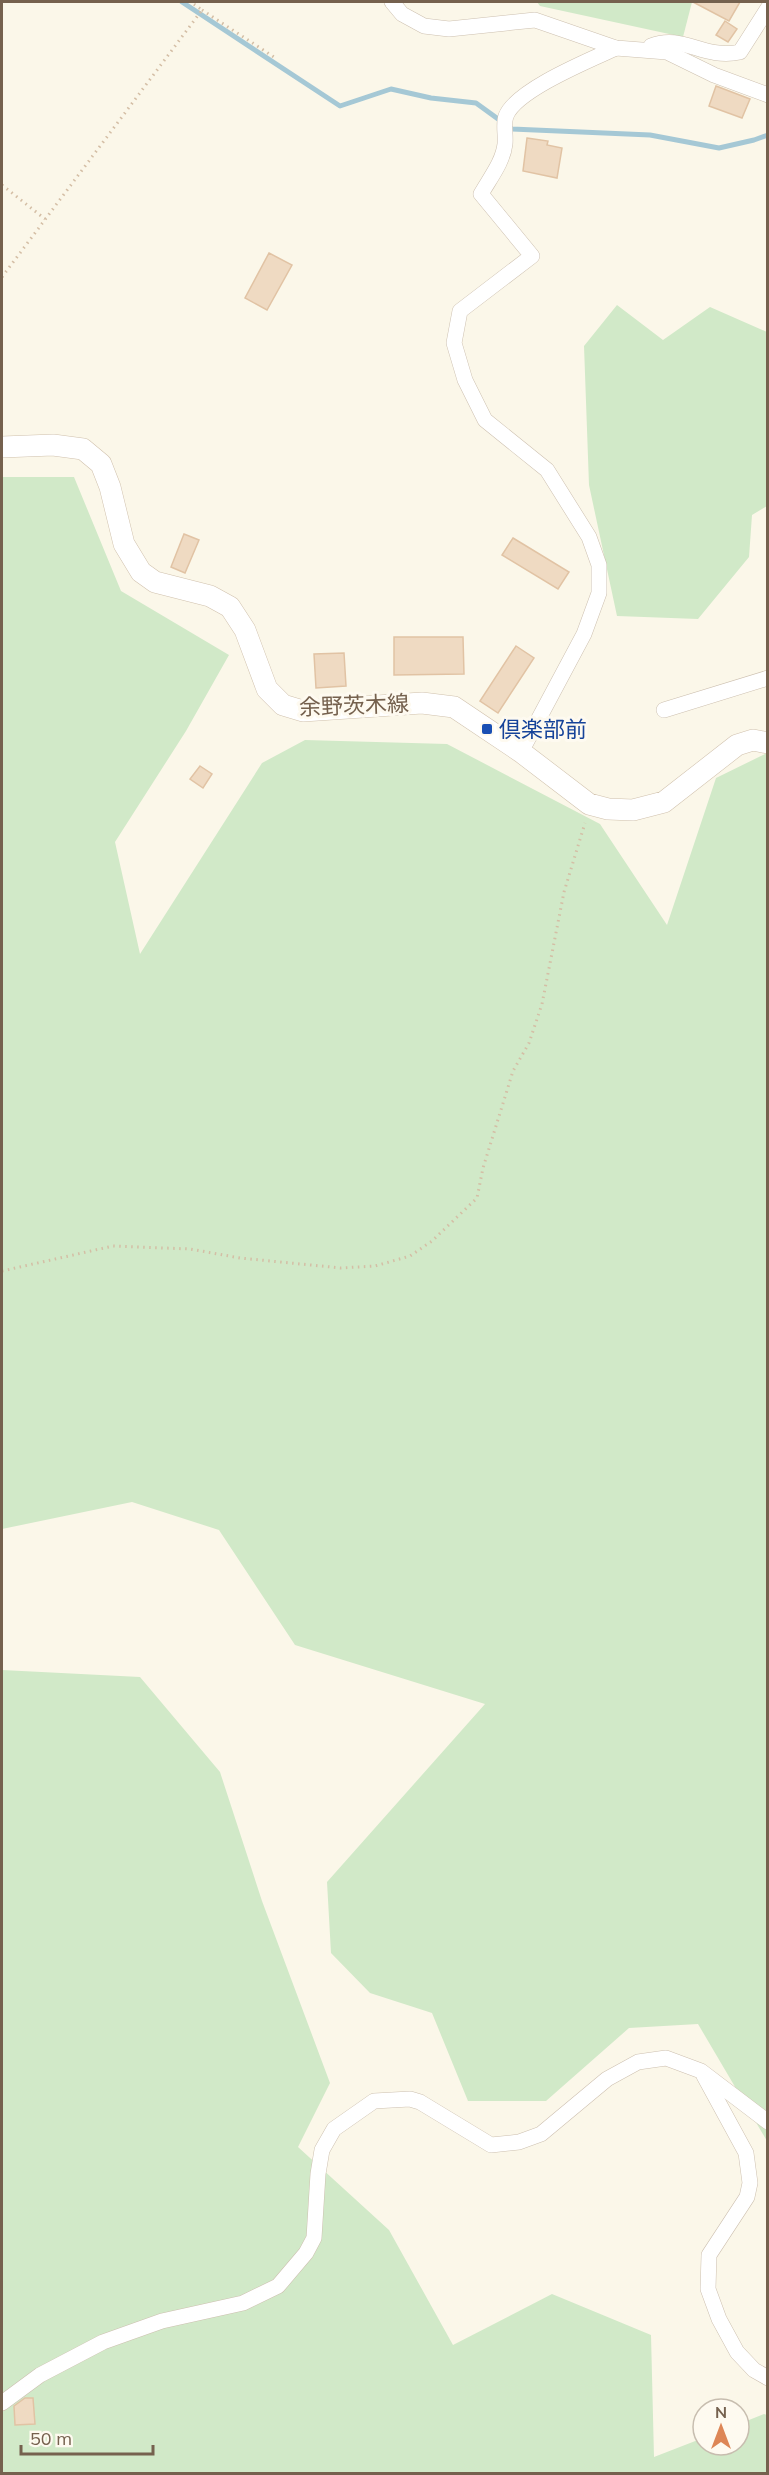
<svg xmlns="http://www.w3.org/2000/svg" width="769" height="2475" font-family="Mulish,'Noto Sans JP',sans-serif">
<style>
.green{fill:#d1e9c8}
.lines{fill:none;stroke-linecap:round;stroke-linejoin:round}
.stream{stroke:#a5c8d5;stroke-width:5}
.building{fill:#efdac2;stroke:#e1c3a4;stroke-width:1.5}
.street-casing{stroke:#cdc0b0;stroke-width:16}
.secondary-casing{stroke:#d0c1ad;stroke-width:22}
.path{stroke:#d4bea5;stroke-width:3;stroke-dasharray:1.5 4.5;stroke-linecap:butt}
.street{stroke:#fff;stroke-width:15}
.secondary{stroke:#fff;stroke-width:21}
.transit-dot{fill:#1a4fb4;stroke:#fefaf0;stroke-width:2}
.labels{text-anchor:middle;dominant-baseline:central;stroke-width:6;stroke-linejoin:round;paint-order:stroke}
.street-label{font-size:22px;fill:#75614e;stroke:#fefaf0}
.transit-label{font-size:22px;fill:#164399;stroke:#fefaf0;text-anchor:start}
</style>
<rect width="100%" height="100%" fill="#fbf7e9"/>
<!-- green -->
<g class="green">
<path d="M537,2H692L683,37L540,6Z"/>
<path d="M617,305L663,340L710,307L767,332V506L752,515L749,557L698,619L617,616L589,485L584,346Z"/>
<path d="M2,477H74L121,591L229,655L186,731L115,842L140,954L262,763L305,740L447,744L600,824L667,925L716,778L767,753V2141L698,2024L629,2028L546,2101H468L432,2013L370,1993L331,1953L327,1882L485,1704L295,1645L219,1530L132,1502L2,1529Z"/>
<path d="M2,1670L140,1677L220,1772L262,1901L330,2083L298,2147L389,2230L453,2345L552,2294L651,2335L654,2457L703,2438V2445H739V2424L764,2414L767,2415V2473L2,2474Z"/>
</g>
<g class="lines">
<!-- stream -->
<path class="stream" d="M182,2L340,106L391,89L431,98L476,103L512,129L650,135L719,148L754,140L768,135"/>
</g>
<!-- building -->
<g class="building">
<path d="M693,2H740L729,21Z"/>
<path d="M725,21L737,29L728,42L716,35Z"/>
<path d="M716,86L750,99L742,118L709,106Z"/>
<path d="M527,138L548,141L547,145L562,148L557,178L523,171Z"/>
<path d="M269,253L292,265L267,310L245,298Z"/>
<path d="M184,534L199,540L185,573L171,567Z"/>
<path d="M513,538L569,572L558,589L502,555Z"/>
<path d="M394,637H463L464,674L394,675Z"/>
<path d="M516,646L534,658L498,713L480,701Z"/>
<path d="M344,653L346,686L316,688L314,654Z"/>
<path d="M200,766L212,774L203,788L190,779Z"/>
<path d="M25,2398H33L35,2424L15,2425L14,2406Z"/>
</g>
<g class="lines">
<!-- street casing -->
<g class="street-casing">
<g id="street">
<path d="M392,2L402,14L424,26L449,29L535,20L616,48L667,52L714,75L768,95"/>
<path d="M651,46C683,33 703,60 740,52L768,8"/>
<path d="M664,710L768,678"/>
<path d="M521,752L584,634L599,593V565L589,537L547,470L485,420L465,380L454,343L460,311L532,256L481,194C490,178 503,162 505,144C506,135 503,124 506,116C516,90 590,60 616,48"/>
<path d="M704,2076L746,2153L750,2183L747,2197L709,2255L708,2289L719,2319L737,2352L754,2370L768,2378"/>
<path d="M2,2403L40,2375L103,2342L162,2321L243,2303L278,2286L306,2253L314,2238L318,2174L322,2150L334,2129L374,2101L410,2099L420,2102L491,2145L519,2142L541,2134L607,2079L638,2062L666,2058L701,2071L768,2122"/>
</g>
</g>
<!-- secondary casing -->
<g class="secondary-casing">
<path id="secondary" d="M2,447L53,445L83,449L101,464L110,487L124,544L141,572L155,582L210,596L230,607L245,630L267,689L283,705L303,711L422,703L454,707L521,752L589,804L608,809L633,810L664,802L737,745L753,740L768,743"/>
</g>
<!-- path -->
<g class="path">
<path d="M202,10L274,57"/>
<path d="M2,185L45,219"/>
<path d="M2,277L202,10L191,2"/>
<path d="M2,1271L113,1246L190,1249L240,1258L341,1268L375,1266L410,1256L432,1241L477,1198L483,1168L513,1071L529,1043L542,1004L564,892L585,823"/>
</g>
<!-- street -->
<use href="#street" class="street"/>
<!-- secondary -->
<use href="#secondary" class="secondary"/>
</g>
<!-- markers -->
<rect class="transit-dot" x="481" y="723" width="12" height="12" rx="3"/>
<g class="labels">
<!-- street labels -->
<g class="street-label">
<text transform="translate(354 705) rotate(-2)">余野茨木線</text>
</g>
<!-- transit labels -->
<g class="transit-label">
<text x="499" y="729">倶楽部前</text>
</g>
</g>
<!-- border -->
<rect width="769" height="2475" fill="none" stroke="#75614e" stroke-width="6"/>
<!-- north arrow -->
<g transform="translate(721 2427)"><circle r="28" fill="#fefaf0" stroke="#c7bdaf" stroke-width="1.5"/>
<path d="M0-4.5L10 22L0 15L-10 22Z" fill="#dd8656"/>
<text y="-9" font-size="16" font-weight="bold" text-anchor="middle" fill="#75614e">N</text>
</g>
<!-- scale -->
<path d="M21 2445v9h132v-9" fill="none" stroke="#75614e" stroke-width="3"/>
<text x="30" y="2445" font-size="18" fill="#75614e" stroke="#fefaf0" stroke-width="4.5" paint-order="stroke">50 m</text>
</svg>
